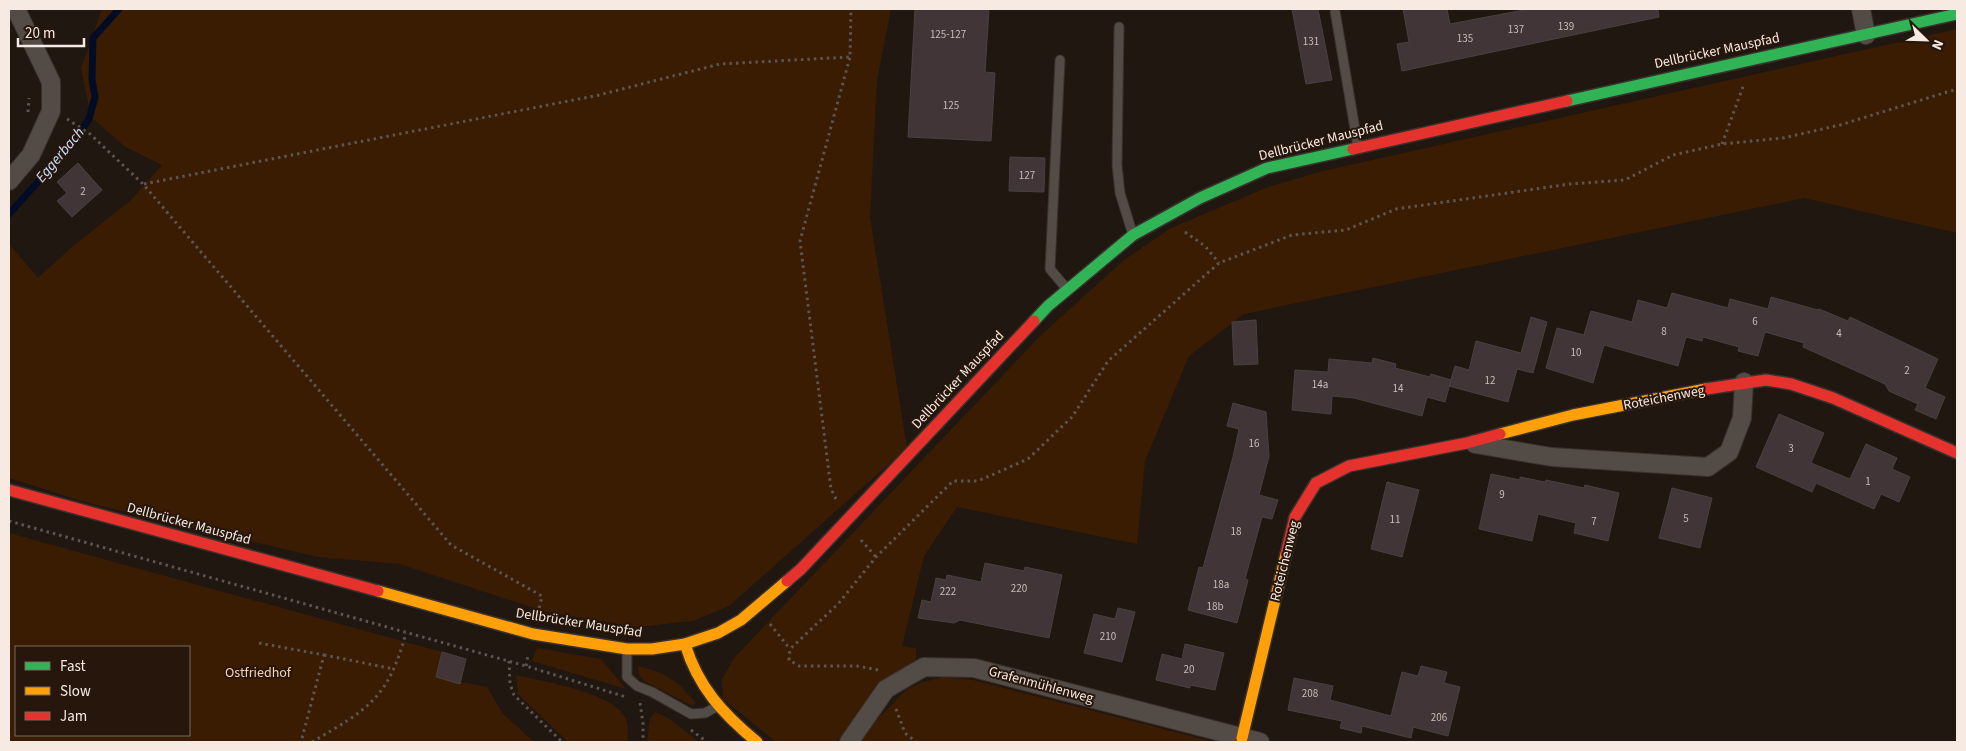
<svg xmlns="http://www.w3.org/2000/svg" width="1966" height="751" font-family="'Source Sans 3',sans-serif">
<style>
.green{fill:#3a1c03;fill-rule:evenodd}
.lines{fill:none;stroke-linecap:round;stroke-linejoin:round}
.stream{stroke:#030c25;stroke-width:7}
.building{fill:#423537;stroke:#494141}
.lane-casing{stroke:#38312d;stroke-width:11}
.street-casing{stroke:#38312d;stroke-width:20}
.fast-casing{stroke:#38312d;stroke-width:14}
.slow-casing{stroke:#38312d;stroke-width:14}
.jam-casing{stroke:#38312d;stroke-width:14}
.path{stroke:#5c5550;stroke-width:3;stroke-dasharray:2.5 4;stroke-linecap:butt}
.lane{stroke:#524b46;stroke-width:9}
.street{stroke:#524b46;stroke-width:18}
.fast{stroke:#30b455;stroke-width:11}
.slow{stroke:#ff9f0a;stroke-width:11}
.jam{stroke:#e5322d;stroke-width:11}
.labels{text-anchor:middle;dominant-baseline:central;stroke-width:4;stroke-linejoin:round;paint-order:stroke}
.number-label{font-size:11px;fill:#c9bdb7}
.street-label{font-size:14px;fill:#f6eae2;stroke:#26160b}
.park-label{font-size:14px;fill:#fbceae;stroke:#26160b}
.water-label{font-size:15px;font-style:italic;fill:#cce1fd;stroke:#26160b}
</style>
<rect width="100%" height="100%" fill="#201711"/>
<!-- green -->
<g class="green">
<path d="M102,9H891L877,80L870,217L907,448L729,606L693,621L637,627L546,612L400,564L318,557L88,503L9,478V244L38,278L73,246L130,201L162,165L124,146L91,117L81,68Z"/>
<path d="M1957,29V233L1804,198L1244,314L1189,356L1145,461L1137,544L957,507L924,556L902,646L916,648V668L880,691L836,742H776L723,699L722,679L734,658L1040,336L1124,260L1171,228L1268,187L1323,171Z"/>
<path d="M9,533L442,652L436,677L487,687L503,714L534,742H9ZM16,647H189V735H16Z"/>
<path d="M537,648L601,659L626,689L532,661Z"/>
<path d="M638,666C667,673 676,680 695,702L693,706L644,681L639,674Z"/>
<path d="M516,675C543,682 614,692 626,719C629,726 628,735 627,742H568L518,694Z"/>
<path d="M943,677L973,680L1214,742H855L906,690L920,683Z"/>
<path d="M655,712L668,718L699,742H647L650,719Z"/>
</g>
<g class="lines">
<!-- stream -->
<path class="stream" d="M9,214L70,146L89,119L95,97L92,79L93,38L119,9"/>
</g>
<!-- building -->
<g class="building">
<path d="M915,9H989L985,72L995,73L991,141L908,137Z"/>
<path d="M1292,9H1318L1332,80L1306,84Z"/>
<path d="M1403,9H1447L1450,24L1529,9H1658L1659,17L1402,71L1397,44L1409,42Z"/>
<path d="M1010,157L1045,158L1044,192L1009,191Z"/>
<path d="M78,163L102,190L72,217L57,201L67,193L57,182Z"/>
<path d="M1672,293L1728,308L1730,299L1768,309L1771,297L1818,310L1819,309L1848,321L1850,317L1938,359L1925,388L1945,397L1936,419L1915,410L1918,404L1889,391L1885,384L1803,347L1804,343L1765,332L1758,356L1738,351L1739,347L1703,337L1702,341L1686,337L1678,366L1604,345L1593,383L1546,368L1557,328L1584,335L1591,311L1632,322L1638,300L1667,308Z"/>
<path d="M1531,317L1547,322L1533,373L1517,369L1508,402L1449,386L1455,366L1469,370L1476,341L1521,353Z"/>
<path d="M1256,320L1258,364L1234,365L1232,322Z"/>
<path d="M1373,358L1396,364L1395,368L1430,377L1431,374L1451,380L1445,402L1427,397L1422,416L1354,398L1332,396L1331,414L1292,410L1295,370L1328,372L1329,359L1372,363Z"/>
<path d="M1233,403L1266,412L1269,456L1259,495L1278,500L1272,519L1262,517L1245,579L1248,580L1237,623L1188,610L1199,567L1203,568L1233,457L1239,429L1227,426Z"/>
<path d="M1779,414L1824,433L1811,463L1850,479L1866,444L1897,458L1892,469L1910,477L1899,502L1881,494L1874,509L1816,483L1812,492L1756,467Z"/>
<path d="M1491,474L1520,480V477L1545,482L1546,480L1584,488L1585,485L1619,493L1608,541L1574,533L1576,523L1538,514L1532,541L1479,529Z"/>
<path d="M1387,482L1419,490L1402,557L1371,549Z"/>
<path d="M1672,488L1712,498L1700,548L1659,538Z"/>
<path d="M985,563L1024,571L1025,567L1062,575L1049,638L960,620L954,623L918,618L922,600L931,602L936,578L946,580L947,575L981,582Z"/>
<path d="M1118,608L1135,612L1122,662L1084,653L1094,614L1115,619Z"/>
<path d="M1185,644L1224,653L1215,690L1190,685V688L1156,680L1162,654L1182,659Z"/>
<path d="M442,652L466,659L460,684L436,677Z"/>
<path d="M1421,666L1447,672L1444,683L1460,687L1448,736L1413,727L1411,738L1362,726L1361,733L1340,728L1342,721L1288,710L1294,678L1333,686L1330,700L1391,716L1402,672L1418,676Z"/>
</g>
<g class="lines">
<!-- lane casing -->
<g class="lane-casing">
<g id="lane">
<path d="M1335,11L1358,147"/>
<path d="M1119,27L1117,165L1120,193L1132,232"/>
<path d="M1060,60L1050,269L1066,288"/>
<path d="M627,651V677L637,686L652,692L691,714L705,713L716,707"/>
</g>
</g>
<!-- street casing -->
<g class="street-casing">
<g id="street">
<path d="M1861,9L1866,35"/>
<path d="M9,181L31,155L51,111V82L16,9"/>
<path d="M1475,444L1552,457L1708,467L1729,452L1742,418L1744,382"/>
<path d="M849,742L886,689L924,667L974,668L1260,742"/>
</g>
</g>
<!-- fast casing -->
<g class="fast-casing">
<g id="fast">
<path d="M1567,101L1957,14"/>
<path d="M1034,321L1048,306L1133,235L1200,198L1267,168L1353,149"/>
</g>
</g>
<!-- slow casing -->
<g class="slow-casing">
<g id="slow">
<path d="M1500,434L1573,415L1706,389"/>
<path d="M378,591L533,634L627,649H652L685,644L718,633L741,620L787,581"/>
<path d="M685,644C698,687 723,714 757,742"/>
<path d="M1242,738L1286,554"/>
</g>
</g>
<!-- jam casing -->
<g class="jam-casing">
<g id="jam">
<path d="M1353,149L1567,101"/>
<path d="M1706,389L1766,380L1791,384L1833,398L1957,453"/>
<path d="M9,490L378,591"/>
<path d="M1286,554L1295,517L1316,483L1349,466L1467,443L1500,434"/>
<path d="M787,581L801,569L1034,321"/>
</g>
</g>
<!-- path -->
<g class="path">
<path d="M28,112L29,98"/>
<path d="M67,119L90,134L143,184L451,545L542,596L538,613"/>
<path d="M1722,144L1744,84"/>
<path d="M144,184L599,95L720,64L850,57L851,9"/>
<path d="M1185,232L1205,246L1219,263"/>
<path d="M836,499L831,489L800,241L850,57"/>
<path d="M9,521L526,666L626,697"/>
<path d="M861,540L876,557"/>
<path d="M770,624L790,649"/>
<path d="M259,643L324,655L301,742"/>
<path d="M324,655L394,669"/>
<path d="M509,661L510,684L514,695L562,742"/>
<path d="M526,666L528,655"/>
<path d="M878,670L857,666H799L789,660L790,649L838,604L876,557L953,481H978L1028,459L1072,417L1108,361L1219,263L1292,235L1346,230L1396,209L1570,184L1625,180L1673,155L1722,144L1783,138L1840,125L1957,89"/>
<path d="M640,703L643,723V742"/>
<path d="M896,709L905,733L916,742"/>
<path d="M691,730L707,742"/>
<path d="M312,742C368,709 388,699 406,633"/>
</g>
<!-- lane -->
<use href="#lane" class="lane"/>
<!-- street -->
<use href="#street" class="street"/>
<!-- fast -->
<use href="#fast" class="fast"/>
<!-- slow -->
<use href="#slow" class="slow"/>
<!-- jam -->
<use href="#jam" class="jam"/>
</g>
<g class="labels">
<!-- number labels -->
<g class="number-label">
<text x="1566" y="26">139</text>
<text x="1516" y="29">137</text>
<text x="948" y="34">125-127</text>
<text x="1465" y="38">135</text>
<text x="1311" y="41">131</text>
<text x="951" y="105">125</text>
<text x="1027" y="175">127</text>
<text x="83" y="191">2</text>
<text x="1755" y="321">6</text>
<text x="1664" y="331">8</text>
<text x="1839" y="333">4</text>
<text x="1576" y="352">10</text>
<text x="1907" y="370">2</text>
<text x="1490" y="380">12</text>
<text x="1320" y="384">14a</text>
<text x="1398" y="388">14</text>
<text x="1254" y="443">16</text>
<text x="1791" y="448">3</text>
<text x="1868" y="481">1</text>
<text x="1502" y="494">9</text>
<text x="1686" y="518">5</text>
<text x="1395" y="519">11</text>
<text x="1594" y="521">7</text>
<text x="1236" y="531">18</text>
<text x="1221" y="584">18a</text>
<text x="1019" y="588">220</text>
<text x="948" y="591">222</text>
<text x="1215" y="606">18b</text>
<text x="1108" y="636">210</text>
<text x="1189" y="669">20</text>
<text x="1310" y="693">208</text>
<text x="1439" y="717">206</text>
</g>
<!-- street labels -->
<g class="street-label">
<text transform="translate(1717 51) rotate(-12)">Dellbrücker Mauspfad</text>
<text transform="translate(1321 141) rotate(-14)">Dellbrücker Mauspfad</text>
<text transform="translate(958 380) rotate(-47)">Dellbrücker Mauspfad</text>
<text transform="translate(1664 398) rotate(-11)">Roteichenweg</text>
<text transform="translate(189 524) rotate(15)">Dellbrücker Mauspfad</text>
<text transform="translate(1285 561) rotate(-76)">Roteichenweg</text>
<text transform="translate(579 623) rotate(9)">Dellbrücker Mauspfad</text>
<text transform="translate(1041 685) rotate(15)">Grafenmühlenweg</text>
</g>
<!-- park labels -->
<g class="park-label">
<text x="258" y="673">Ostfriedhof</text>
</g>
<!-- water labels -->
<g class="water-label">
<text transform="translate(60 155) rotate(-50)">Eggerbach</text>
</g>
</g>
<!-- border -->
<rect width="1966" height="751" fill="none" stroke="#f6eae2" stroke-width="20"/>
<!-- legend -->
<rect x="15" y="646" width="175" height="90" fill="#26160b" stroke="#796b61"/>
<rect x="25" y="662" width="25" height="8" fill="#30b455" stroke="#796b61"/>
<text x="60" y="671" font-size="15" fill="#f6eae2">Fast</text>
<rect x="25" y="687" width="25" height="8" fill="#ff9f0a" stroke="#796b61"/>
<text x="60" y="696" font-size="15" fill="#f6eae2">Slow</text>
<rect x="25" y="712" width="25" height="8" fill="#e5322d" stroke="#796b61"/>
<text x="60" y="721" font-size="15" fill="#f6eae2">Jam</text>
<!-- north arrow -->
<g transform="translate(1926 40) rotate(113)" stroke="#26160b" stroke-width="4" paint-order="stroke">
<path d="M0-4L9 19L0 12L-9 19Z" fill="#f6eae2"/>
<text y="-8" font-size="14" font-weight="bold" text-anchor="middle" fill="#f6eae2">N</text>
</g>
<!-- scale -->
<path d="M18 38v8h66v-8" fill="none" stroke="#f6eae2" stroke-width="2.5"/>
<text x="25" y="38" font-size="15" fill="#f6eae2" stroke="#26160b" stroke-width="4" paint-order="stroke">20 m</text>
</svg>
